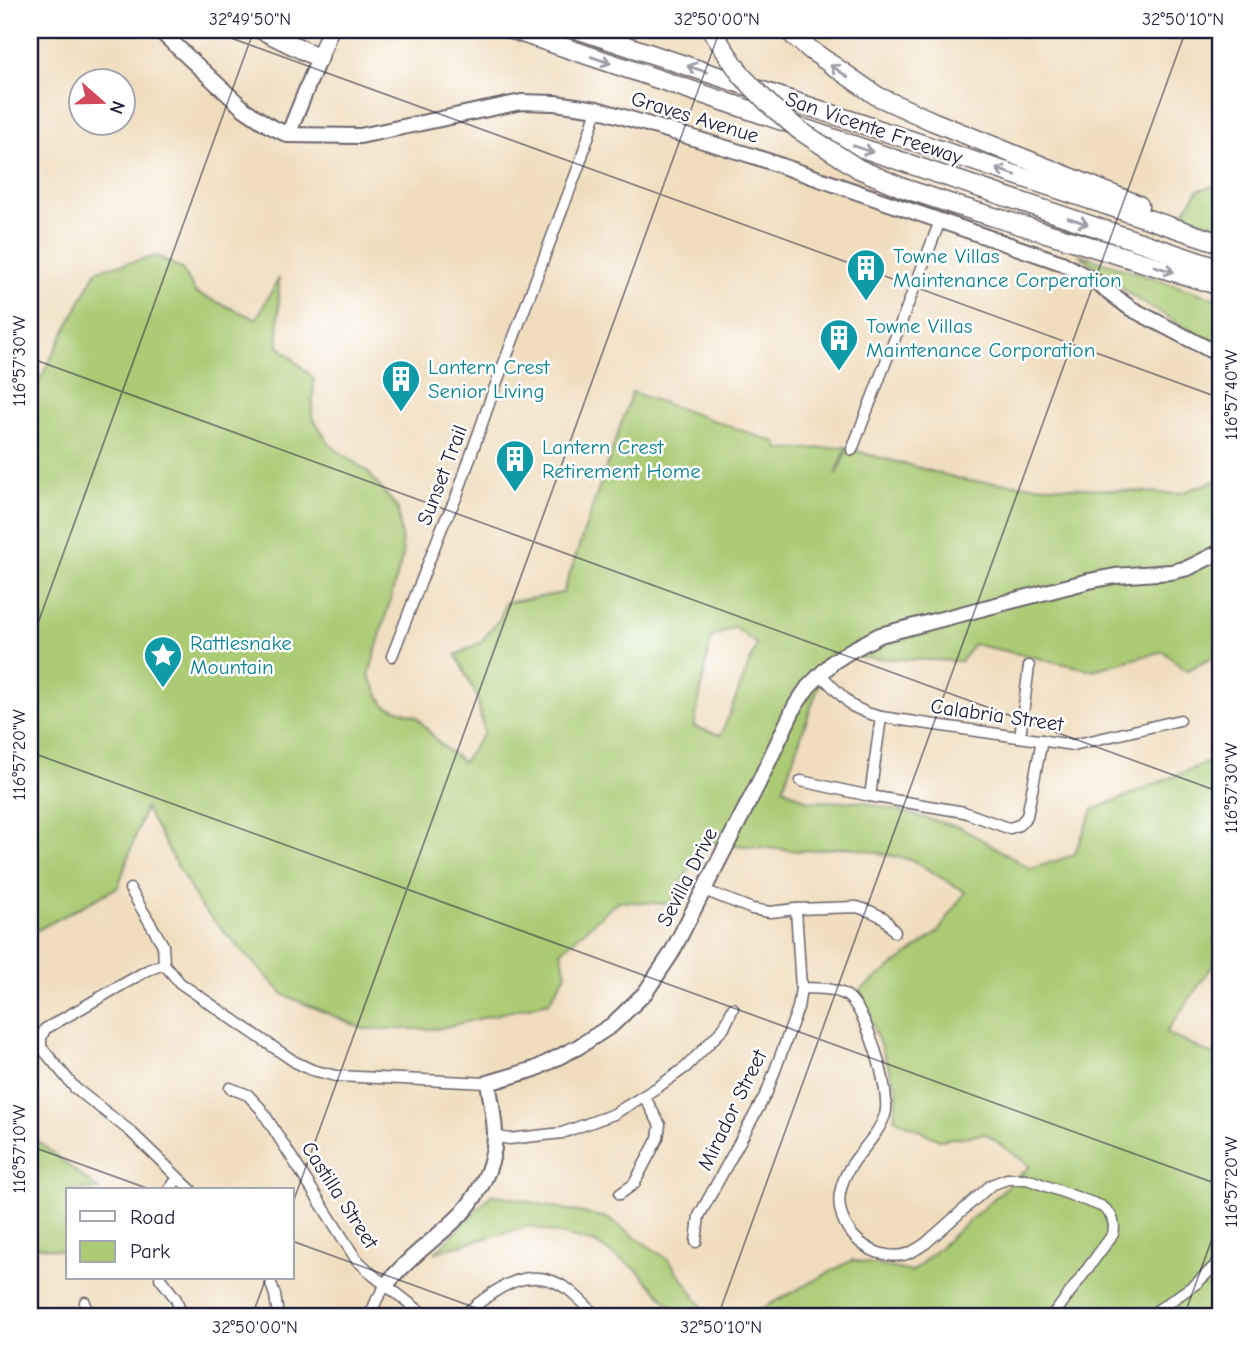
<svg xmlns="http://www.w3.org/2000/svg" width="1250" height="1346" font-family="'Comic Neue',sans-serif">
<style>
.green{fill:#abcb74;stroke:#667658;stroke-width:2;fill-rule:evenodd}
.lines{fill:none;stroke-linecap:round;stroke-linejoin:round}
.street-casing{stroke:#6a6369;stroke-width:13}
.secondary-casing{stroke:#6a6369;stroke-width:18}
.primary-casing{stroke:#6a6369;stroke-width:19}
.highway-casing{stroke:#6a6369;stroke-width:21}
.street{stroke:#fff;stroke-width:10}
.secondary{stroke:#fff;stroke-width:14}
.primary{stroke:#fff;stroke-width:16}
.highway{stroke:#fff;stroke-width:18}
.highway-bridge-casing{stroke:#6a6369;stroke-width:21;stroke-linecap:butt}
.highway-bridge{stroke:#fff;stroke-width:18}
.oneway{stroke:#9c9ca7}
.ticks{fill:none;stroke:#22223b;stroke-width:2;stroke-opacity:0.45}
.labels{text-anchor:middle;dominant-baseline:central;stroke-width:5;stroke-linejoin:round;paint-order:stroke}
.street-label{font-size:21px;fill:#22223b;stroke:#fff}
.culture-label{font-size:21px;fill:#0d838f;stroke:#fff;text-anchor:start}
.neatline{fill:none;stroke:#22223b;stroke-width:2.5}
.ticks-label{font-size:18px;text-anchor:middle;fill:#22223b}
</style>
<rect width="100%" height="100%" fill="#fff"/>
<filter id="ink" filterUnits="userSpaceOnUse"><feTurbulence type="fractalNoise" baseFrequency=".0143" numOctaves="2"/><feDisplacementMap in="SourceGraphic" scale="14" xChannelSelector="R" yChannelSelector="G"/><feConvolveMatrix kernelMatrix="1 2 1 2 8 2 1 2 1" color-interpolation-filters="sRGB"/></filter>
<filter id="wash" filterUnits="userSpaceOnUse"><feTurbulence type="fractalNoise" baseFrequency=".00686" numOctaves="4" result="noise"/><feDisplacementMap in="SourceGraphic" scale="28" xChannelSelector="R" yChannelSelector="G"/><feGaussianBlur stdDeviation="1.57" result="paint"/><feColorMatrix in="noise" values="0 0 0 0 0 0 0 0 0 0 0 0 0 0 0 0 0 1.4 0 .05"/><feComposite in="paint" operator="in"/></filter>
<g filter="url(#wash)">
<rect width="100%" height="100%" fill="#f0ddbe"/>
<!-- green -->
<g class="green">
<path d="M1220,184V227L1182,215L1198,190Z"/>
<path d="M1079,254L1220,300V347L1135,298Z"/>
<path d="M157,256L182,269L196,293L256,319L279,278L278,345L314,379L312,416L330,445L368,472L398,509L403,555L369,675L384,705L416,716L439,743L463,762L484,733L477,697L456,655L480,643L500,618L505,603L563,593L632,392L778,443L779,450L847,447L835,476L848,449L968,481L1178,494L1220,479V654L1186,671L1163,651L1093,670L973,644L962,661L867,658L830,653L783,788L808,801L864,802L962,828L1031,869L1074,855L1093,810L1220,757V955L1166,1033L1220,1058V1316H748L852,1260L912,1272L1030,1166L986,1134L939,1140L894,1118L898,1091L859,991L938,932L965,892L912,860L850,847L800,851L704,842L670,904L618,901L561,951L566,974L549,1002L436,1029H364L284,995L200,906L145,808L118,887L30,934V386L36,387L97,270ZM734,627L757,644L721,735L694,727L711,638Z"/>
<path d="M30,1135L99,1190H68V1255L64,1251L30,1245Z"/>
<path d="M492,1194L607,1218L669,1260L709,1316H670V1305L637,1270L595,1243L529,1226L436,1252Z"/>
</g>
</g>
<g filter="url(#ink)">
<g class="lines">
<!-- street casing -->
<g class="street-casing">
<g id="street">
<path d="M852,450L940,221"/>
<path d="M392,656L443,525L456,498L493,392L580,163L597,109"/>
<path d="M821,675L852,706L867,713L881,717L1073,745L1180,720"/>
<path d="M1020,737L1029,666"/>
<path d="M801,781L870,796L964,812L1005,827L1010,828L1019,825L1027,816L1042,740"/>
<path d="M870,796L881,717"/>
<path d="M130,889L163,945L164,964"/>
<path d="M704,890L752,909L770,912L796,909L857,907L872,912L884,918L895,932"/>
<path d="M164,964L148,970L45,1029L41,1038V1047L75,1088L130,1131L191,1190"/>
<path d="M164,964L180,983L295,1062L312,1070L336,1076L488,1083"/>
<path d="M801,988C816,989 834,987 847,996C866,1008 892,1093 885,1115C875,1144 846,1159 840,1193C834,1227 869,1261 903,1255C912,1253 919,1248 926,1243L991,1185L1007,1179H1027L1101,1206C1111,1212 1116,1222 1113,1234L1060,1306L1051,1316"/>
<path d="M230,1088L248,1095L261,1109L356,1259L374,1276L426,1316"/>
<path d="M495,1136L509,1139L562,1133L614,1114L658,1087L686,1067L724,1028L733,1008"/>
<path d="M169,1190L178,1178"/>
<path d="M620,1194L634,1184L658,1138L660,1125L644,1096"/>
<path d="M696,1242L699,1216L767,1092L798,1008L801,988L796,909"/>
<path d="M160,1278L176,1299L182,1316"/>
<path d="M269,1278L275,1295L278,1316"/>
<path d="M85,1302L86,1316"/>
<path d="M370,1316L377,1299L386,1285"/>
<path d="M462,1316C495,1291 527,1260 569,1290C579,1298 588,1308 597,1316"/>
<path d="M1149,1316L1197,1283L1220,1261"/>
</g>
</g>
<!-- secondary casing -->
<g class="secondary-casing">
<g id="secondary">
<path d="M159,30L244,109L268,125L288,135L360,136L521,102L555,103L597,109L753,156L1062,263L1096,282L1130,308L1220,355"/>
<path d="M288,135L319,58"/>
<path d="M386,1285C405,1261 430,1243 453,1222C476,1202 494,1168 495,1137C495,1119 491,1100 488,1083L535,1069L578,1047L612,1025L645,993L671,954L758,784L795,706L808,687L833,662L850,651L880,635L1089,581L1115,576L1171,572L1188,568L1220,552"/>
</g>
</g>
<!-- primary casing -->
<g class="primary-casing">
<path id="primary" d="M319,58L330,30"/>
</g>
<!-- highway casing -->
<g class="highway-casing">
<g id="highway">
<path d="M262,30L319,58"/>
<path d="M513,30L1220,269"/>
<path d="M579,30L1220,243"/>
<path d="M787,30L812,51L877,96L932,121L1139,205"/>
<path d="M958,206L1220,286"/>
</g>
</g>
<!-- street -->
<use href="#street" class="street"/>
<!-- secondary -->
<use href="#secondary" class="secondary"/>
<!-- primary -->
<use href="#primary" class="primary"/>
<!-- highway -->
<use href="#highway" class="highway"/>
<!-- highway-bridge casing -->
<g class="highway-bridge-casing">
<path id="highway-bridge" d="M711,30L742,76L772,107L799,130L859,169L903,188L958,206"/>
</g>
<!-- highway-bridge -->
<use href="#highway-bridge" class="highway-bridge"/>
</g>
<!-- one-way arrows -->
<defs><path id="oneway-shaft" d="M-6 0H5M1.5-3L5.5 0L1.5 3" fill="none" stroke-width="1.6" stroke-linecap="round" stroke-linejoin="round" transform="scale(1.75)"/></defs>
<g class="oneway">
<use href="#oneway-shaft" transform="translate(601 60) rotate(19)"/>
<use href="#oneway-shaft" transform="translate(697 69) rotate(-162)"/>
<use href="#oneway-shaft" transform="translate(839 71) rotate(-146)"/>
<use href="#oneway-shaft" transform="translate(863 149) rotate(19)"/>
<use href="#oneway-shaft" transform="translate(1006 172) rotate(-162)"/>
<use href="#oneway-shaft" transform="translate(1078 221) rotate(19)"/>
<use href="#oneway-shaft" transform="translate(1164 269) rotate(17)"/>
</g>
</g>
<!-- ticks -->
<path class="ticks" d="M209,30L1220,398M30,358L1220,792M30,645L254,30M30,752L1220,1185M30,1146L152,1190M292,1205L720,30M292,1241L498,1316M252,1316L266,1278M718,1316L1186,30M1184,1316L1220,1217"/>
<!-- icons -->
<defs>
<g id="building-pin" transform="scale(2.0125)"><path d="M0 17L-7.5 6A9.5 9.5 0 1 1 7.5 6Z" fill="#0f9aa8" stroke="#fff"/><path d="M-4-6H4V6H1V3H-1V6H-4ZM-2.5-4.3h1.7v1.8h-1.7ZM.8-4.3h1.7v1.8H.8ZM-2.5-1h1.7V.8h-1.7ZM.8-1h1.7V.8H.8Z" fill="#fff"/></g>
<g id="sight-pin" transform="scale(2.0125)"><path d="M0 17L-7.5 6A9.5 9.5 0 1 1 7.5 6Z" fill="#0f9aa8" stroke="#fff"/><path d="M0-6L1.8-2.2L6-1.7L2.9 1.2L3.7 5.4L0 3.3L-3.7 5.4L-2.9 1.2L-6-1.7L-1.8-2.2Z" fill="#fff"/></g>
</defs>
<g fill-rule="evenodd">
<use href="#building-pin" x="866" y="268"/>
<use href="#building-pin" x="839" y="338"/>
<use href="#building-pin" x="401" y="379"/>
<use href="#building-pin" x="515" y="459"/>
<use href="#sight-pin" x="163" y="655"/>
</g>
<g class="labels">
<!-- street labels -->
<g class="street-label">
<text transform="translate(695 117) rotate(17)">Graves Avenue</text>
<text transform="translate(874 128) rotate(19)">San Vicente Freeway</text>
<text transform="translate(442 475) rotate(-69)">Sunset Trail</text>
<text transform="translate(997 715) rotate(8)">Calabria Street</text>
<text transform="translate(687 877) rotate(-63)">Sevilla Drive</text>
<text transform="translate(732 1110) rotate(-64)">Mirador Street</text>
<text transform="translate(340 1195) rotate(57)">Castilla Street</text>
</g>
<!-- culture labels -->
<g class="culture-label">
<text x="893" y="256">Towne Villas<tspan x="893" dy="24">Maintenance Corperation</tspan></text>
<text x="866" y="326">Towne Villas<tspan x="866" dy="24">Maintenance Corporation</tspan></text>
<text x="428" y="367">Lantern Crest<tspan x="428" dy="24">Senior Living</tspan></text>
<text x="542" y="447">Lantern Crest<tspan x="542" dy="24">Retirement Home</tspan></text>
<text x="190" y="643">Rattlesnake<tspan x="190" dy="24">Mountain</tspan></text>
</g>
</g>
<!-- margin -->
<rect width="1250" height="1346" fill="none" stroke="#fff" stroke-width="77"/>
<!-- legend -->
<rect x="66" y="1188" width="228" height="91" fill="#ffffff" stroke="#a7a7b1" stroke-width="2"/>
<rect x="80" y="1211" width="35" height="10" fill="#ffffff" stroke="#a7a7b1" stroke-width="2"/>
<text x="130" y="1224" font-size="21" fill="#22223b">Road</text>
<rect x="80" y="1241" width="35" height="21" fill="#abcb74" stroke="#a7a7b1" stroke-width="2"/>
<text x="130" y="1258" font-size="21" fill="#22223b">Park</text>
<!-- north arrow -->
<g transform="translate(102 102) rotate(110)"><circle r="33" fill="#ffffff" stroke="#a7a7b1" stroke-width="2"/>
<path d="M0-5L12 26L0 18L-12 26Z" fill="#d1495b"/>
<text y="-10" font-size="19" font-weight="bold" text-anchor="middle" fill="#22223b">N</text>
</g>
<rect x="38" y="38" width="1174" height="1270" class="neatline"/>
<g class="ticks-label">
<text x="250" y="25">32°49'50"N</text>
<text x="717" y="25">32°50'00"N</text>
<text x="1183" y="25">32°50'10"N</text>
<text transform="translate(19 361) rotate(-90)" y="6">116°57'30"W</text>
<text transform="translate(1231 395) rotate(-90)" y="6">116°57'40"W</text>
<text transform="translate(19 755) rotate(-90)" y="6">116°57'20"W</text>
<text transform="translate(1231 788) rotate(-90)" y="6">116°57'30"W</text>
<text transform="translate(19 1149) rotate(-90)" y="6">116°57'10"W</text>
<text transform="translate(1231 1182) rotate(-90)" y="6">116°57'20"W</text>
<text x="255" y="1333">32°50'00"N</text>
<text x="721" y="1333">32°50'10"N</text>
</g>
</svg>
